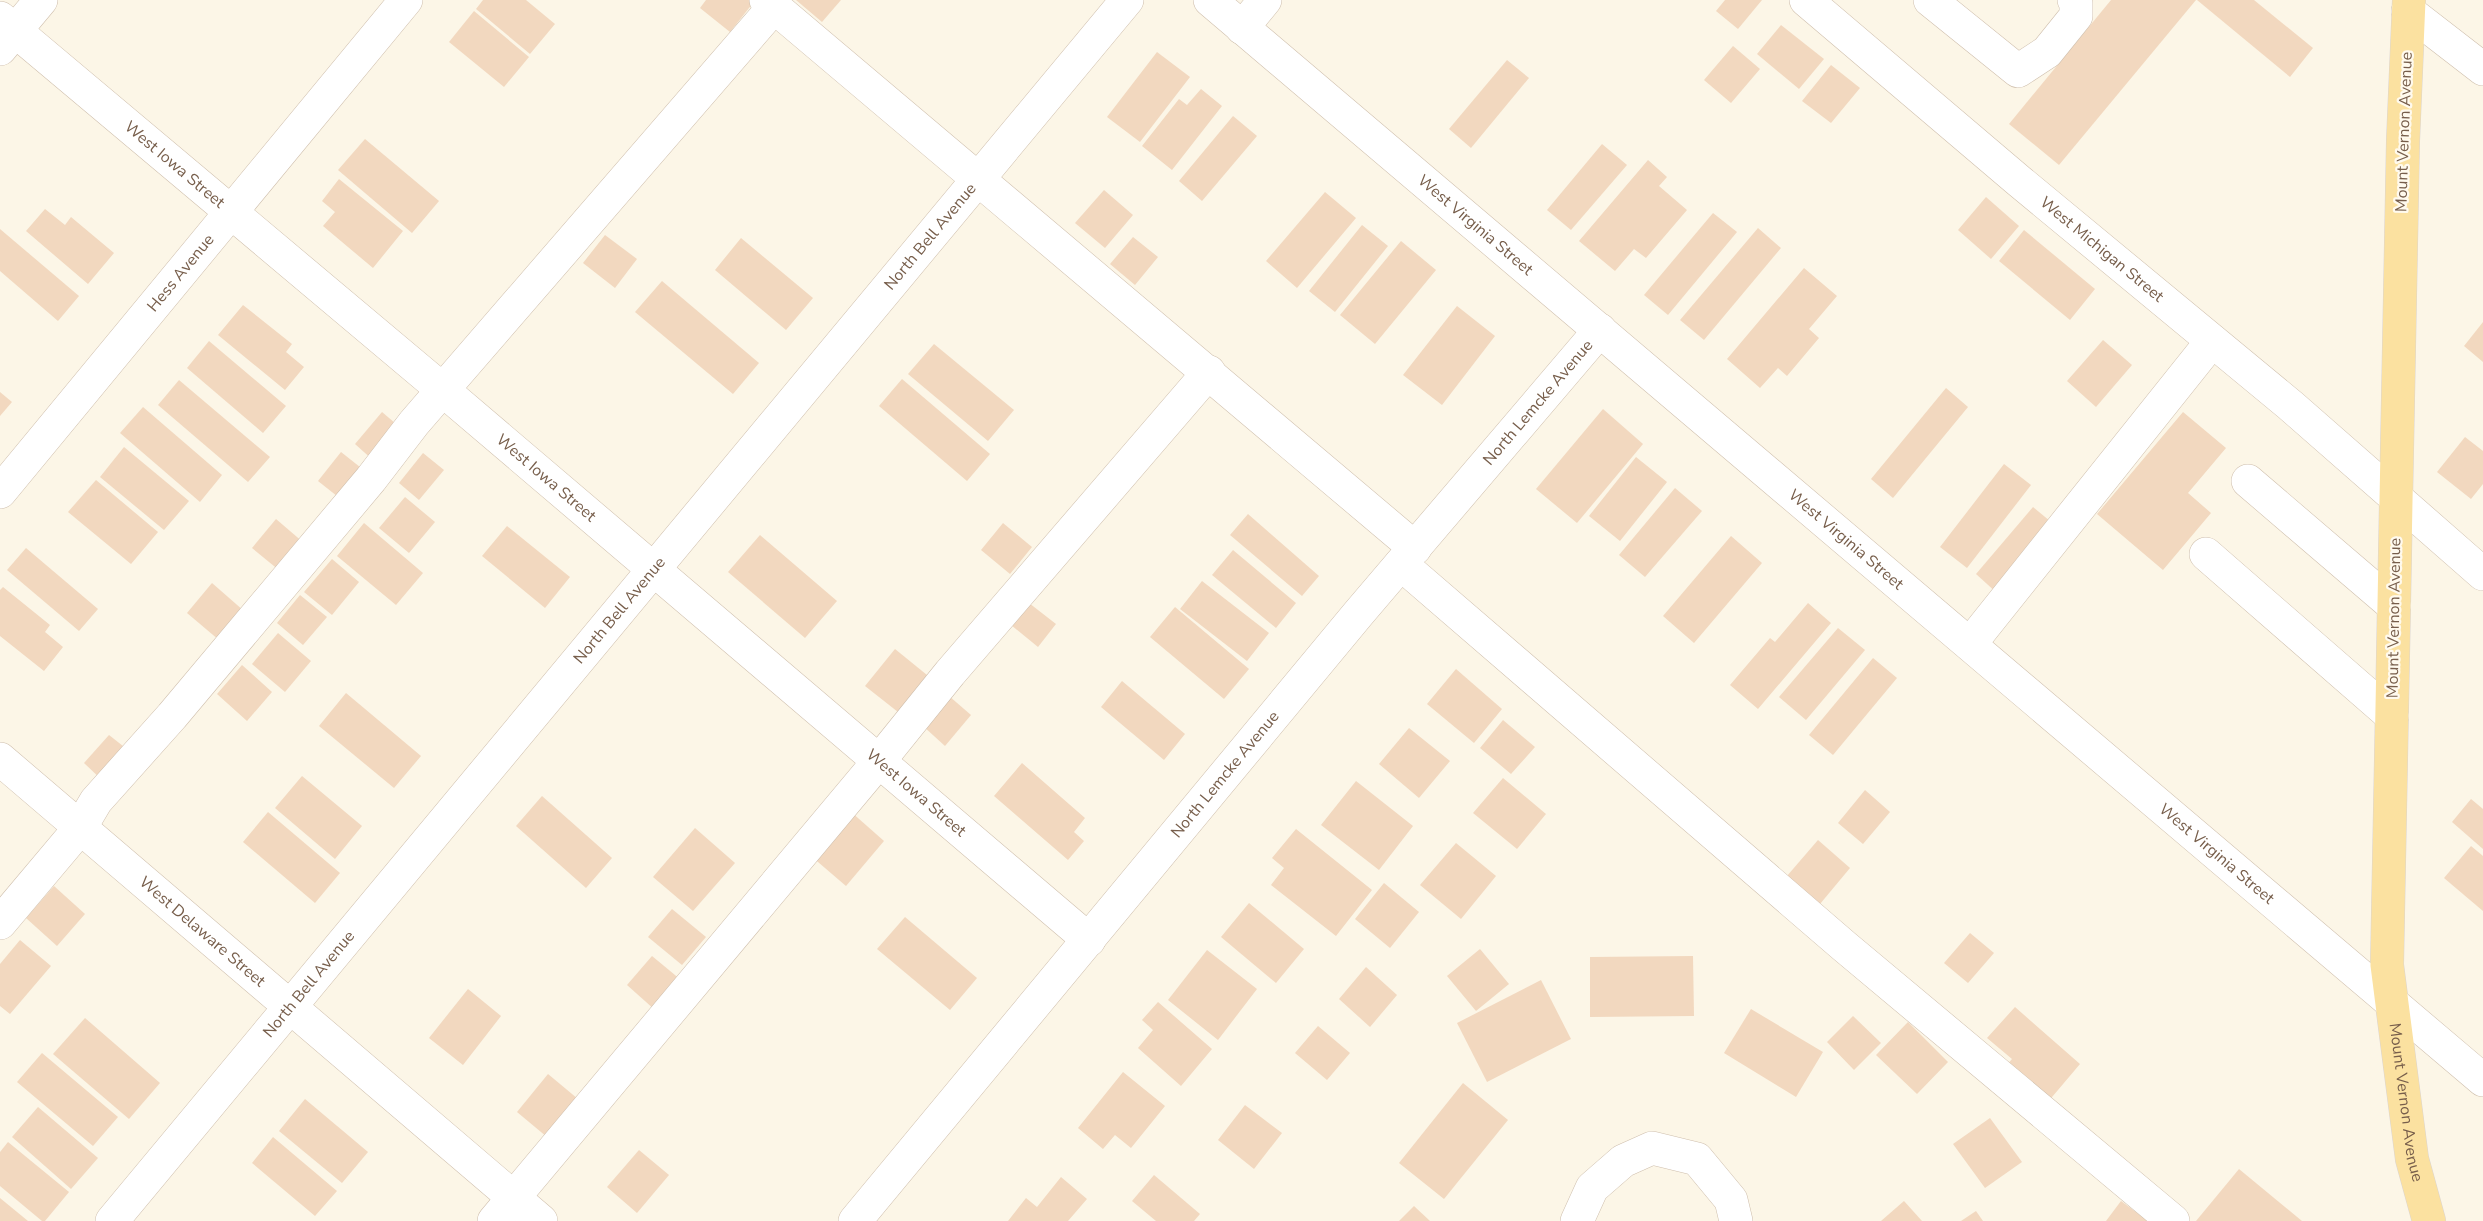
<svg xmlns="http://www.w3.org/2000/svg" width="2483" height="1221" font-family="'Nunito Sans',sans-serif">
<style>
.building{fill:#f2d8bf}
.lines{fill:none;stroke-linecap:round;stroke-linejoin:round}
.minor-casing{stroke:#cfbfad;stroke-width:34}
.major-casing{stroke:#dcd5d0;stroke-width:34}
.minor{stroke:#fff;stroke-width:33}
.major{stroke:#fbe1a0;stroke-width:33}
.labels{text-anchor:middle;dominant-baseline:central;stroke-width:4.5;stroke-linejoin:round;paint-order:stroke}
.street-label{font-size:16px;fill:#775e4b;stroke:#fffaee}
</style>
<rect width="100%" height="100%" fill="#fcf6e7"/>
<!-- building -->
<g class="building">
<path d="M483,0H526L555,24L530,54L476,9Z"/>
<path d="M706,0H749L753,3L730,32L700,8Z"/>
<path d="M796,0H841L822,22Z"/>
<path d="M1725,0H1762L1738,29L1716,11Z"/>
<path d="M2111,0H2196L2059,165L2009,124Z"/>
<path d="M2197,0H2254L2313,48L2290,77Z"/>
<path d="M474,11L529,57L504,87L449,42Z"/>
<path d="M1781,25L1824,59L1799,89L1757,54Z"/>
<path d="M1733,46L1760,69L1731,103L1704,80Z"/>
<path d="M1157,52L1190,77L1140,142L1107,117Z"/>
<path d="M1507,60L1529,78L1471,148L1449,129Z"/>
<path d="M1831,65L1860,88L1831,123L1802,101Z"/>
<path d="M1201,89L1222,106L1172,170L1142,146L1179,99L1187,105Z"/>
<path d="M1233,116L1257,136L1202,201L1179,181Z"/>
<path d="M365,139L439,201L412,233L338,170Z"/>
<path d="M1602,144L1627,165L1571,230L1547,210Z"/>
<path d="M1648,160L1667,177L1659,186L1687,210L1646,258L1634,249L1615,271L1579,241Z"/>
<path d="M339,179L403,231L373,268L323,226L335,212L322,201Z"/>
<path d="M1104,190L1133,215L1105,248L1075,223Z"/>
<path d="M1325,192L1356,218L1297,288L1266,261Z"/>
<path d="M1986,197L2019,226L1991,259L1958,230Z"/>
<path d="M45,209L65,225L71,217L114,253L88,284L26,231Z"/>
<path d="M1713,213L1737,232L1668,315L1644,295Z"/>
<path d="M1362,225L1388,246L1335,312L1309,291Z"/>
<path d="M1758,228L1781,248L1704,340L1680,320Z"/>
<path d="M0,229L79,296L58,321L0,271Z"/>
<path d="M2024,230L2095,289L2070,320L1999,261Z"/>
<path d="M605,235L637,259L615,288L583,263Z"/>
<path d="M1133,237L1158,257L1135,285L1110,264Z"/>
<path d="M741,238L813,298L786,330L715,270Z"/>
<path d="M1401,241L1436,270L1375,344L1340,315Z"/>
<path d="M1804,268L1837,296L1809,329L1819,338L1787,376L1778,368L1760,388L1727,359Z"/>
<path d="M662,281L759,363L733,394L635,312Z"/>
<path d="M243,305L292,344L286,352L304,367L285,390L218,335Z"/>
<path d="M1457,306L1495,336L1442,405L1403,375Z"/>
<path d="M2483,322V362L2464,346Z"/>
<path d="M2103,340L2132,365L2096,407L2067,381Z"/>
<path d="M209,341L286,406L263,433L187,368Z"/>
<path d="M934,344L1014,410L988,441L908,374Z"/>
<path d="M902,379L990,454L967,481L879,406Z"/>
<path d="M179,380L270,457L248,482L158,405Z"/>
<path d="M1946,388L1968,407L1893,498L1871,479Z"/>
<path d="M0,392L12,402L0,416Z"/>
<path d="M143,407L222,475L200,502L120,433Z"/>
<path d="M1603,409L1643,444L1577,523L1536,489Z"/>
<path d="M382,412L402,429L374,461L355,444Z"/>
<path d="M2183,412L2226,448L2188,493L2211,513L2163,570L2097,514Z"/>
<path d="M2465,437L2483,451V484L2471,499L2437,472Z"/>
<path d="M124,447L189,501L164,530L100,477Z"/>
<path d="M341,452L365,471L342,500L318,481Z"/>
<path d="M423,453L444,470L419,500L399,483Z"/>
<path d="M1636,457L1667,482L1620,541L1589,516Z"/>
<path d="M2004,464L2031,485L1967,568L1940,547Z"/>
<path d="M96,480L158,532L131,564L68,512Z"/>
<path d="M1675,488L1702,511L1645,577L1619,555Z"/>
<path d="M405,497L435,522L409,553L379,528Z"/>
<path d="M2033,507L2056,526L1998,594L1976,574Z"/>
<path d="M1248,514L1319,576L1302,596L1230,535Z"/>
<path d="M276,519L304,543L280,571L252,548Z"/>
<path d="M364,523L423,573L396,605L337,556Z"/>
<path d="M1003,523L1032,547L1010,574L981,550Z"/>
<path d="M507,526L570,577L545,608L482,556Z"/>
<path d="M760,535L837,601L805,638L728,572Z"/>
<path d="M1731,536L1762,563L1694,643L1663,616Z"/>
<path d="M26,548L98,609L79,631L7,570Z"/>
<path d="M1233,550L1296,603L1276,628L1212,575Z"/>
<path d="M332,559L359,582L332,615L304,592Z"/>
<path d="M1202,581L1269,633L1247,661L1180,609Z"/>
<path d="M212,583L244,611L219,640L187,613Z"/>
<path d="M3,587L50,625L45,632L63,647L44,671L0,636V590Z"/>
<path d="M300,595L327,617L303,645L277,623Z"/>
<path d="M1029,603L1056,624L1038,647L1011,625Z"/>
<path d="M1808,603L1831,623L1758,709L1730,685L1770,638L1775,642Z"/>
<path d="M1175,607L1249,669L1224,699L1150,637Z"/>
<path d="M1838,628L1865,650L1806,720L1779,697Z"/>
<path d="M278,633L311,661L285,692L252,664Z"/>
<path d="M895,649L927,675L898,712L865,686Z"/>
<path d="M1873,658L1897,678L1833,755L1809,735Z"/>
<path d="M242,665L272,692L247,721L217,694Z"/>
<path d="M1456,669L1502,709L1474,743L1427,704Z"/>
<path d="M1122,681L1185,734L1164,760L1101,707Z"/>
<path d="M346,693L421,756L394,788L319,726Z"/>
<path d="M949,696L971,715L945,746L923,726Z"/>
<path d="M1503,720L1535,747L1511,774L1480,748Z"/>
<path d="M1409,728L1450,761L1419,798L1379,764Z"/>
<path d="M109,735L128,750L102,780L84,763Z"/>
<path d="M1022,763L1085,818L1074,832L1084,841L1068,860L994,796Z"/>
<path d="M302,776L362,826L335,859L275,808Z"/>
<path d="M1503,778L1546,814L1517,849L1473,813Z"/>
<path d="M1356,781L1413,826L1379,870L1321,825Z"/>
<path d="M1865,790L1890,812L1863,844L1838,823Z"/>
<path d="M542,796L612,858L586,888L516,826Z"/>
<path d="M2471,799L2483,809V849L2452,822Z"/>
<path d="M850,811L884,841L846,886L811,856Z"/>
<path d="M268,812L340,873L315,903L243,842Z"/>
<path d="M695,828L735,863L693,911L653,877Z"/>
<path d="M1296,829L1372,890L1336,936L1271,885L1284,868L1272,858Z"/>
<path d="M1818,840L1850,868L1820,904L1787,876Z"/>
<path d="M1456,843L1496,876L1461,919L1420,885Z"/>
<path d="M2471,846L2483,856V911L2444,878Z"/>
<path d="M1384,883L1419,912L1390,948L1355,919Z"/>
<path d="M54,886L85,914L57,946L26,918Z"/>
<path d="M1249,903L1304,949L1276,983L1221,937Z"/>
<path d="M672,909L706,937L682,965L648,937Z"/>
<path d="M905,917L977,978L950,1010L877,949Z"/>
<path d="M1970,933L1994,953L1968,983L1944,963Z"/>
<path d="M20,940L51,966L10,1014L0,1006V964Z"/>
<path d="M1480,949L1509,984L1476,1011L1447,976Z"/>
<path d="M1207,950L1257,989L1218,1040L1168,1000Z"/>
<path d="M652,956L681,980L655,1010L627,985Z"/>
<path d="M1693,956L1694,1016L1590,1017V957Z"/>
<path d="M1366,967L1397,995L1370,1027L1339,999Z"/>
<path d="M1541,980L1571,1039L1487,1082L1457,1023Z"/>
<path d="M468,989L501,1016L463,1065L429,1038Z"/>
<path d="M1158,1002L1212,1049L1181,1086L1138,1048L1153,1030L1142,1020Z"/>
<path d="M2015,1007L2080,1064L2047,1103L2005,1067L2012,1059L1987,1038Z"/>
<path d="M1751,1009L1823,1052L1796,1097L1724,1053Z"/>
<path d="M1853,1016L1881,1043L1854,1070L1827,1042Z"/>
<path d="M85,1018L160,1083L129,1119L53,1054Z"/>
<path d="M1908,1022L1948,1062L1917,1094L1876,1055Z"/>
<path d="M1318,1026L1350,1053L1327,1080L1295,1053Z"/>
<path d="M42,1053L118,1117L93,1146L17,1082Z"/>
<path d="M1123,1072L1165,1106L1131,1148L1115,1135L1103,1149L1078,1128Z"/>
<path d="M548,1074L578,1099L547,1137L517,1112Z"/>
<path d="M1463,1083L1508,1120L1444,1199L1399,1163Z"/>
<path d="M305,1099L368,1152L342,1183L279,1131Z"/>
<path d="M1245,1105L1282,1133L1254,1169L1218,1140Z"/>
<path d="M38,1107L98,1158L71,1189L12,1137Z"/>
<path d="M1990,1118L2022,1162L1985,1188L1953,1144Z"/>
<path d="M273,1137L337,1191L315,1216L252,1163Z"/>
<path d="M8,1142L69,1192L45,1221H42L0,1186V1152Z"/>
<path d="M639,1150L669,1175L637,1213L607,1187Z"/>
<path d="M2239,1169L2302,1221H2196Z"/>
<path d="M1154,1175L1200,1214L1194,1221H1156L1132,1201Z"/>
<path d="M1061,1177L1087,1199L1068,1221H1008L1026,1198L1037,1207Z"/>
<path d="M0,1198L28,1221H0Z"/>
<path d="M1904,1201L1922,1221H1881Z"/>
<path d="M2121,1201L2148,1221H2106Z"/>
<path d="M1414,1206L1430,1221H1399Z"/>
<path d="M1976,1211L1983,1221H1961Z"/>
</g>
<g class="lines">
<!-- minor casing -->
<g class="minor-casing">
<g id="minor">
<path d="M766,0L1415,548"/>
<path id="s1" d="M1210,0L2483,1080"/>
<path id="s2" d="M1806,0L2019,181L2290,405L2483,574"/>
<path d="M1930,0L2018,71L2047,52L2076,16V3L2074,0"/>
<path d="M2408,11L2483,69"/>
<path id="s3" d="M0,18L444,391L1089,940"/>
<path d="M1242,28L1265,0"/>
<path d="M0,49L41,0"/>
<path d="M2248,481L2394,606"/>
<path id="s4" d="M0,492L406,0"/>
<path d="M2206,554L2392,716"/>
<path d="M1401,564L1844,946L2173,1221"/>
<path d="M1970,644L2212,341"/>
<path id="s5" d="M0,759L541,1221"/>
<path d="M0,923L80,828L96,801L172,716L371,479L414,423L774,7"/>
<path id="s6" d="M112,1221L1127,0"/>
<path d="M494,1221L879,761L950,673L1209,372"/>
<path id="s7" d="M855,1221L1358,614L1600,330"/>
<path d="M1577,1221L1592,1188L1623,1161L1652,1148L1697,1159L1731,1200L1736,1221"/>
</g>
</g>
<!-- major casing -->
<g class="major-casing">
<g id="major">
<path id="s8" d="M2409,0L2403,141L2387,965L2412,1159L2429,1221"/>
</g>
</g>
<!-- minor -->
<use href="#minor" class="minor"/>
<!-- major -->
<use href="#major" class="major"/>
</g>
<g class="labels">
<!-- street labels -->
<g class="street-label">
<text transform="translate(2404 132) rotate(-88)">Mount Vernon Avenue</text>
<text stroke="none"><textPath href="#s3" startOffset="228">West Iowa Street</textPath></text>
<text stroke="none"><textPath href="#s1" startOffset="348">West Virginia Street</textPath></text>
<text stroke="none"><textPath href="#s6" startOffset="1280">North Bell Avenue</textPath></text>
<text stroke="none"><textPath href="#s2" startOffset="387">West Michigan Street</textPath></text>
<text stroke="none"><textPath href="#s4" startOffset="284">Hess Avenue</textPath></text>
<text stroke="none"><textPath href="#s7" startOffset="1066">North Lemcke Avenue</textPath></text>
<text stroke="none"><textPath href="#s3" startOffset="714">West Iowa Street</textPath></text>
<text stroke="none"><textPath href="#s1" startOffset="834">West Virginia Street</textPath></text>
<text stroke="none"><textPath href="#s6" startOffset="794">North Bell Avenue</textPath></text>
<text transform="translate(2394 618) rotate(-89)">Mount Vernon Avenue</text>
<text stroke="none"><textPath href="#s7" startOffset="580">North Lemcke Avenue</textPath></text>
<text stroke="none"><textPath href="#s3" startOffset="1200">West Iowa Street</textPath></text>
<text stroke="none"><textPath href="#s1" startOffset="1320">West Virginia Street</textPath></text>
<text stroke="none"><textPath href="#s5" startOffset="266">West Delaware Street</textPath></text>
<text stroke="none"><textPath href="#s6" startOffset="308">North Bell Avenue</textPath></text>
<text stroke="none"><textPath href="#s8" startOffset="1104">Mount Vernon Avenue</textPath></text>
</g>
</g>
</svg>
